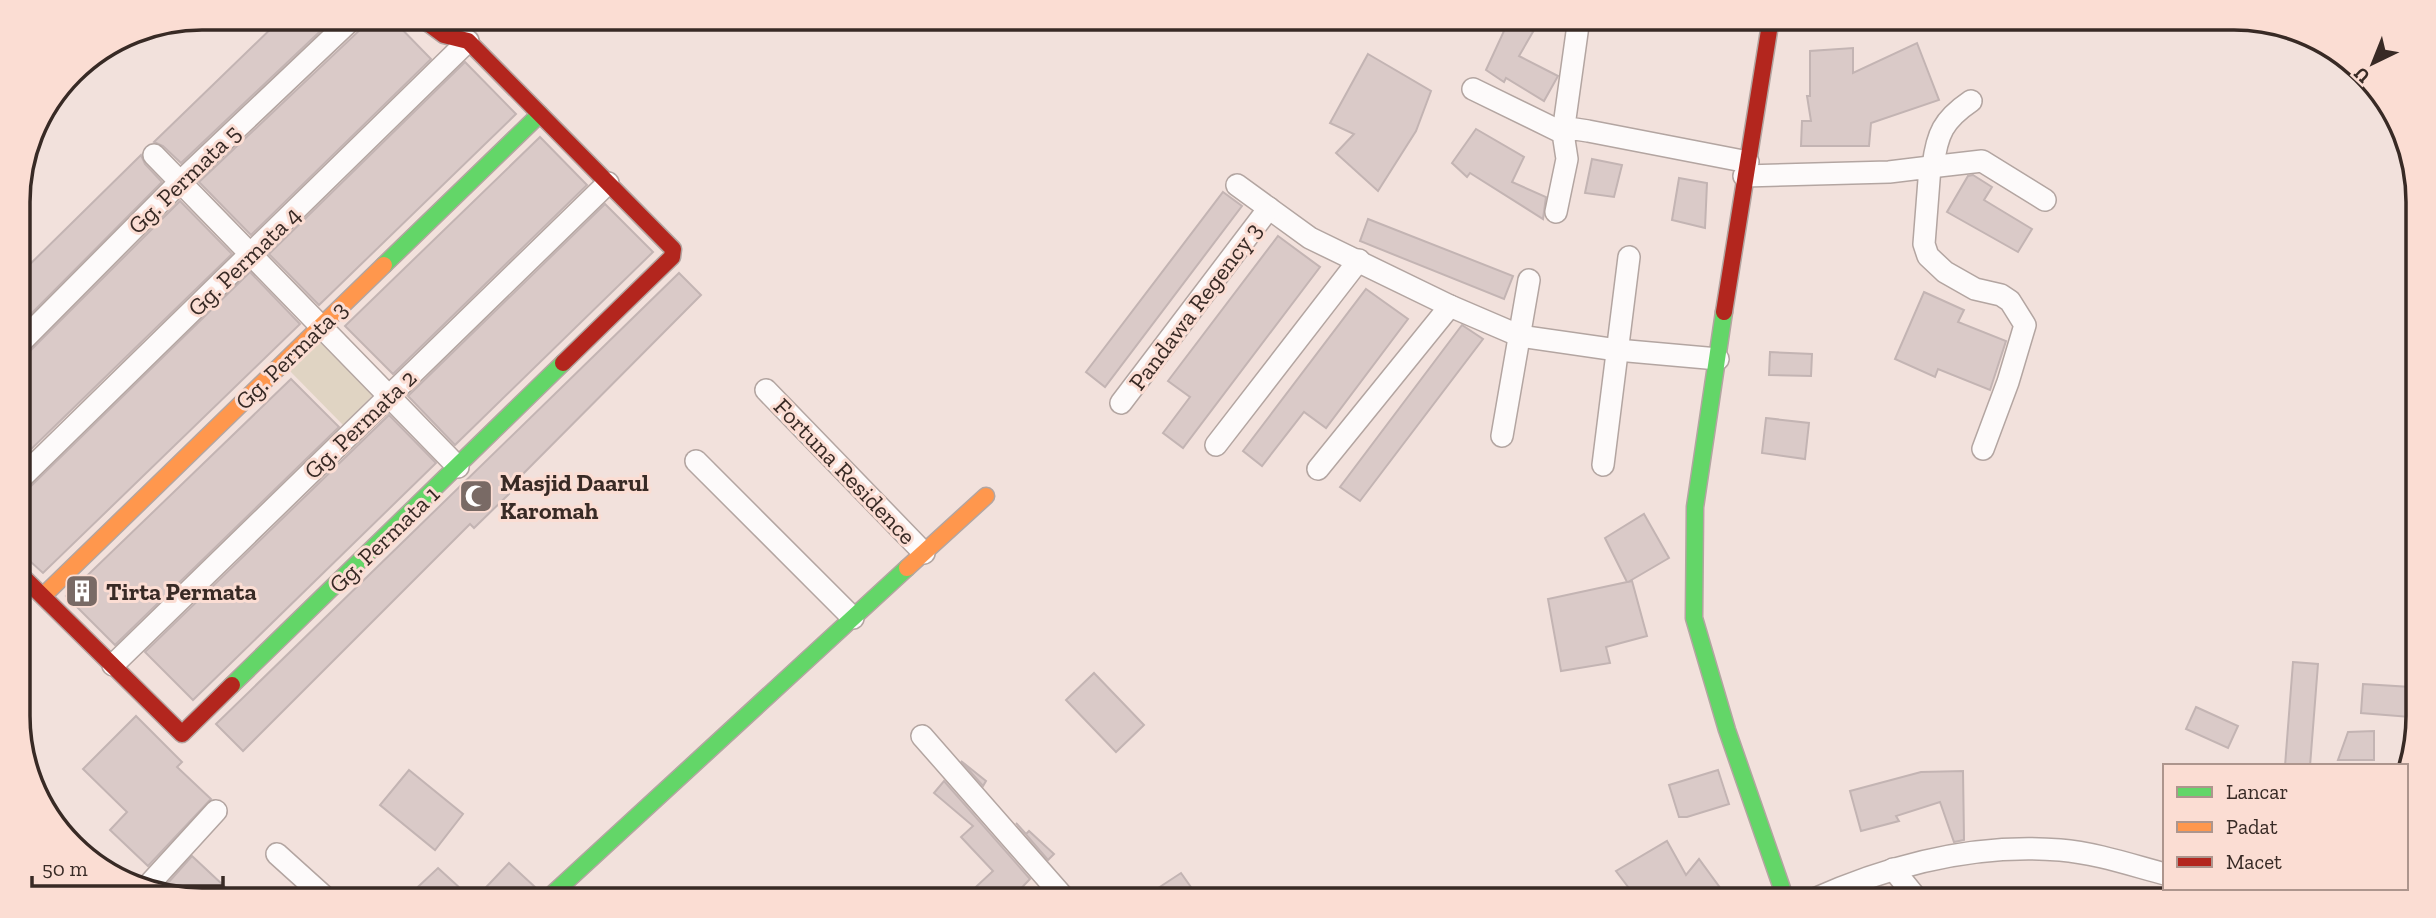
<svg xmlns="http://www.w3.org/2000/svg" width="2436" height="918" font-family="'Zilla Slab',serif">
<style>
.green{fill:#e0d4c3}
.building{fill:#dacac8;stroke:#c3b4b3;stroke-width:2}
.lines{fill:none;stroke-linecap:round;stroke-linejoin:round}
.street-casing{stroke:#b3a5a1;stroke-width:24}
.fast-casing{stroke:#b3a5a1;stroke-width:19}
.slow-casing{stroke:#b3a5a1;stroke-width:19}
.jam-casing{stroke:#b3a5a1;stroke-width:19}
.street{stroke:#fdfafa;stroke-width:21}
.fast{stroke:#63d668;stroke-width:16}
.slow{stroke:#ff974d;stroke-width:16}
.jam{stroke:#b3261e;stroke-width:16}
.labels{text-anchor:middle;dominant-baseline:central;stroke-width:6;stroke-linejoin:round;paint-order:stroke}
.street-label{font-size:24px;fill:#382a25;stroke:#fbddd3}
.poi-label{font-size:24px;font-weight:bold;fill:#382a25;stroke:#fbddd3;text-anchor:start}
.rim{fill:none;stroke:#382a25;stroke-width:3.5}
</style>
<rect width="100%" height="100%" fill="#f2e1dc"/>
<!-- green -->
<path class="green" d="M316,338L373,395L343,425L287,368Z"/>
<!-- building -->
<g class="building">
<path d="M282,18H327L331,21L181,163L163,146L154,142Z"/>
<path d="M367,18H391L431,59L251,235L199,182L362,28Z"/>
<path d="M1483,18H1541L1519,56L1558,76L1544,101L1506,78L1504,82L1486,70L1504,31Z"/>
<path d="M1917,43L1939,100L1871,123L1869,146H1801L1802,121H1811L1807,96H1810V51L1853,48V73Z"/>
<path d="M1368,54L1431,91L1416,131L1378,191L1336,153L1354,134L1330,123Z"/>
<path d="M465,62L516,114L319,305L269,254Z"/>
<path d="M1476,129L1524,157L1512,182L1546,197L1543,219L1470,173L1467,177L1452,163Z"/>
<path d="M540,137L587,185L393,374L345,326Z"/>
<path d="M141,155L145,164L162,182L19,326L18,276Z"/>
<path d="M1592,159L1622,165L1614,197L1585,193Z"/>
<path d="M1973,175L1992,187L1984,200L2032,229L2018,252L1947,212L1968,176Z"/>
<path d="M1679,178L1707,183L1705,228L1672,220Z"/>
<path d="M1223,192L1242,206L1105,387L1086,372Z"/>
<path d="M180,201L232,254L19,461V357L28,353Z"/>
<path d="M605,204L653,252L455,445L408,396Z"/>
<path d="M1368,219L1513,276L1504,299L1360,241Z"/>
<path d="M1278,236L1320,267L1183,448L1163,433L1190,397L1168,381Z"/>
<path d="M250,272L300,324L43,573L31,562L22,558L20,556V493L28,489Z"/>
<path d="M679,273L701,295L506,491L509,494L474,528L470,524L243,751L216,724Z"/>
<path d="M1366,289L1408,319L1326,428L1304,412L1262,466L1243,451Z"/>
<path d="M1924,292L1964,310L1958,322L2006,341L1990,390L1938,369L1935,377L1895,359Z"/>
<path d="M1462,325L1483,339L1360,501L1340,487Z"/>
<path d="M1770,352L1812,354L1811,376L1769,375Z"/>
<path d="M291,379L339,427L115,645L66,596Z"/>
<path d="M389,415L436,463L193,700L145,652Z"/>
<path d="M1766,418L1809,423L1805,459L1762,453Z"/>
<path d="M1644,514L1669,558L1628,582L1632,581L1647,636L1606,647L1610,663L1561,671L1548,599L1627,582L1605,538Z"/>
<path d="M2293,662L2318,664L2310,766H2285Z"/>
<path d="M1094,673L1144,725L1116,752L1066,700Z"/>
<path d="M2363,684L2411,687L2410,717L2361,713Z"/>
<path d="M2196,707L2238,726L2228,748L2186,729Z"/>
<path d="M136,716L182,762L177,767L211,799L148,866L110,830L127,812L83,769Z"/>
<path d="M2374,731V760H2338L2348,732Z"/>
<path d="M961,761L986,781L983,786Z"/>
<path d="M409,770L463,814L435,850L380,805Z"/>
<path d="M1718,770L1729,804L1687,817H1679L1669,785Z"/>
<path d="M1963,771L1964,840L1954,842L1940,802L1896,816L1899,821L1861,831L1850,791L1921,772Z"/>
<path d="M944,781L1030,879L1010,900H962L993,871L961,837L973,826L934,793Z"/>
<path d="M1016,823L1026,834L1029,831L1054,854L1048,860Z"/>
<path d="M1667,841L1686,875L1699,859L1729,900H1638L1616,871Z"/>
<path d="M192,856L239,900H201L166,895L172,888L167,884Z"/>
<path d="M509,863L535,887L522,900H474Z"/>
<path d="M438,868L473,900H404Z"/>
<path d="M1181,873L1200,900H1140Z"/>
</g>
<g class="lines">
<!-- street casing -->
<g class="street-casing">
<g id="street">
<path d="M1579,18L1563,133L1575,129L1588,131L1748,162"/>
<path d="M1473,89L1563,133L1567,159L1556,212"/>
<path d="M154,155L458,467"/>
<path d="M1933,166C1937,134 1943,120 1971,101"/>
<path d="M1930,167L1982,161L2045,200"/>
<path d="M1744,176L1889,172L1930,167L1924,244L1928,256L1945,272L1975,289L2001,295L2010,301L2025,325L2008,382L1983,449"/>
<path d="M1237,185L1310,238L1450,306L1520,336L1617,350L1718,359"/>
<path d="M19,344L180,182L353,18"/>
<path d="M766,390L924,553"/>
<path d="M1121,403L1269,208"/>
<path d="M1502,436L1529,280"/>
<path d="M1216,445L1359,260"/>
<path d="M696,461L853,618"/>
<path d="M1603,465L1629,257"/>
<path d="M1318,469L1450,306"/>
<path d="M19,480L468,41"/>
<path d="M113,665L608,183"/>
<path d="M922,736L1066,900"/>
<path d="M277,854L328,900"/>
<path d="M1893,869L1918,900"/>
<path d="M2220,888L2254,897"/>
<path d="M143,891L216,811"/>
<path d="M1812,900C1890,865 1974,843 2060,850C2096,853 2131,865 2165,874"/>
</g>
</g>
<!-- fast casing -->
<g class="fast-casing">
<g id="fast">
<path d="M384,265L540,114"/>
<path d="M1724,312L1695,507L1694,618L1727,730L1786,900"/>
<path d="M232,685L563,363"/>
<path d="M546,900L907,568"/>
</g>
</g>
<!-- slow casing -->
<g class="slow-casing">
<g id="slow">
<path d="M907,568L986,496"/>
<path d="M43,596L384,265"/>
</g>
</g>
<!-- jam casing -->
<g class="jam-casing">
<g id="jam">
<path d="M421,18L444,35L468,41L673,249L672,257L563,363"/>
<path d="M1724,312L1771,18"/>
<path d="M20,574L182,734L232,685"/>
</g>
</g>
<!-- street -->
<use href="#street" class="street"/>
<!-- fast -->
<use href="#fast" class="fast"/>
<!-- slow -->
<use href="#slow" class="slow"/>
<!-- jam -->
<use href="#jam" class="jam"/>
</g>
<!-- icons -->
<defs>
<g id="mosque-square" transform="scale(1.75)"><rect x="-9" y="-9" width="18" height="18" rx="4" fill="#796a65" stroke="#fbddd3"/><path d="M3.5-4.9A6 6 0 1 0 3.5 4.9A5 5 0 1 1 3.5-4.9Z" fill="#fff"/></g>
<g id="building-square" transform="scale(1.75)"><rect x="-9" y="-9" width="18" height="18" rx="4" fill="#796a65" stroke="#fbddd3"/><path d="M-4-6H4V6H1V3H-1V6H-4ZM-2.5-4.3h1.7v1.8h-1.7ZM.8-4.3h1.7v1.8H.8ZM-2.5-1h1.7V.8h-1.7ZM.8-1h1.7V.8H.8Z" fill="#fff"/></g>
</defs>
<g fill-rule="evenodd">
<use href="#mosque-square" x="476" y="496"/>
<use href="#building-square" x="82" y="591"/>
</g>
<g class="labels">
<!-- street labels -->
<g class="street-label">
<text transform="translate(184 179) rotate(-44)">Gg. Permata 5</text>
<text transform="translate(244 261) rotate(-44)">Gg. Permata 4</text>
<text transform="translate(1195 306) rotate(-53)">Pandawa Regency 3</text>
<text transform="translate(291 355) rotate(-44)">Gg. Permata 3</text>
<text transform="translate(360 424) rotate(-44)">Gg. Permata 2</text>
<text transform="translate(845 471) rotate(46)">Fortuna Residence</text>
<text transform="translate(384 539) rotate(-44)">Gg. Permata 1</text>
</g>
<!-- poi labels -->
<g class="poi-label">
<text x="500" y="482">Masjid Daarul<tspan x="500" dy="28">Karomah</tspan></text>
<text x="106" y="591">Tirta Permata</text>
</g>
</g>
<!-- crop -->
<path d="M0 0H2436V918H0ZM202 30H2234A172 172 0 0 1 2406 202V716A172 172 0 0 1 2234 888H202A172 172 0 0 1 30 716V202A172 172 0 0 1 202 30Z" fill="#fbddd3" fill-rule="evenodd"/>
<path class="rim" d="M202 30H2234A172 172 0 0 1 2406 202V716A172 172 0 0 1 2234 888H202A172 172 0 0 1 30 716V202A172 172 0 0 1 202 30Z"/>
<!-- legend -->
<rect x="2163" y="764" width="245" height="126" fill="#fbddd3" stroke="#ad958d" stroke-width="2"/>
<rect x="2177" y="787" width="35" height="10" fill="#63d668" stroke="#ad958d" stroke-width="2"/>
<text x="2226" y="799" font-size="21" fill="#382a25">Lancar</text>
<rect x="2177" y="822" width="35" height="10" fill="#ff974d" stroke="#ad958d" stroke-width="2"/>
<text x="2226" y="834" font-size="21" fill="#382a25">Padat</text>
<rect x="2177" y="857" width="35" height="10" fill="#b3261e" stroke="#ad958d" stroke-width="2"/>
<text x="2226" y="869" font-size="21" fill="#382a25">Macet</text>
<!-- north arrow -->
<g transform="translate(2373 63) rotate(223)" stroke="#fbddd3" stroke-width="5" paint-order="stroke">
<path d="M0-5L12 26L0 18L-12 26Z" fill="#382a25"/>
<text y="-10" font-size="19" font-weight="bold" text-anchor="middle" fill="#382a25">U</text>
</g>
<!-- scale -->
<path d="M32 876v10h191v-10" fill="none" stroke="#382a25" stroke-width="3.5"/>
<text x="42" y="876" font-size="21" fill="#382a25" stroke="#fbddd3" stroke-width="5" paint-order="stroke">50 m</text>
</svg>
